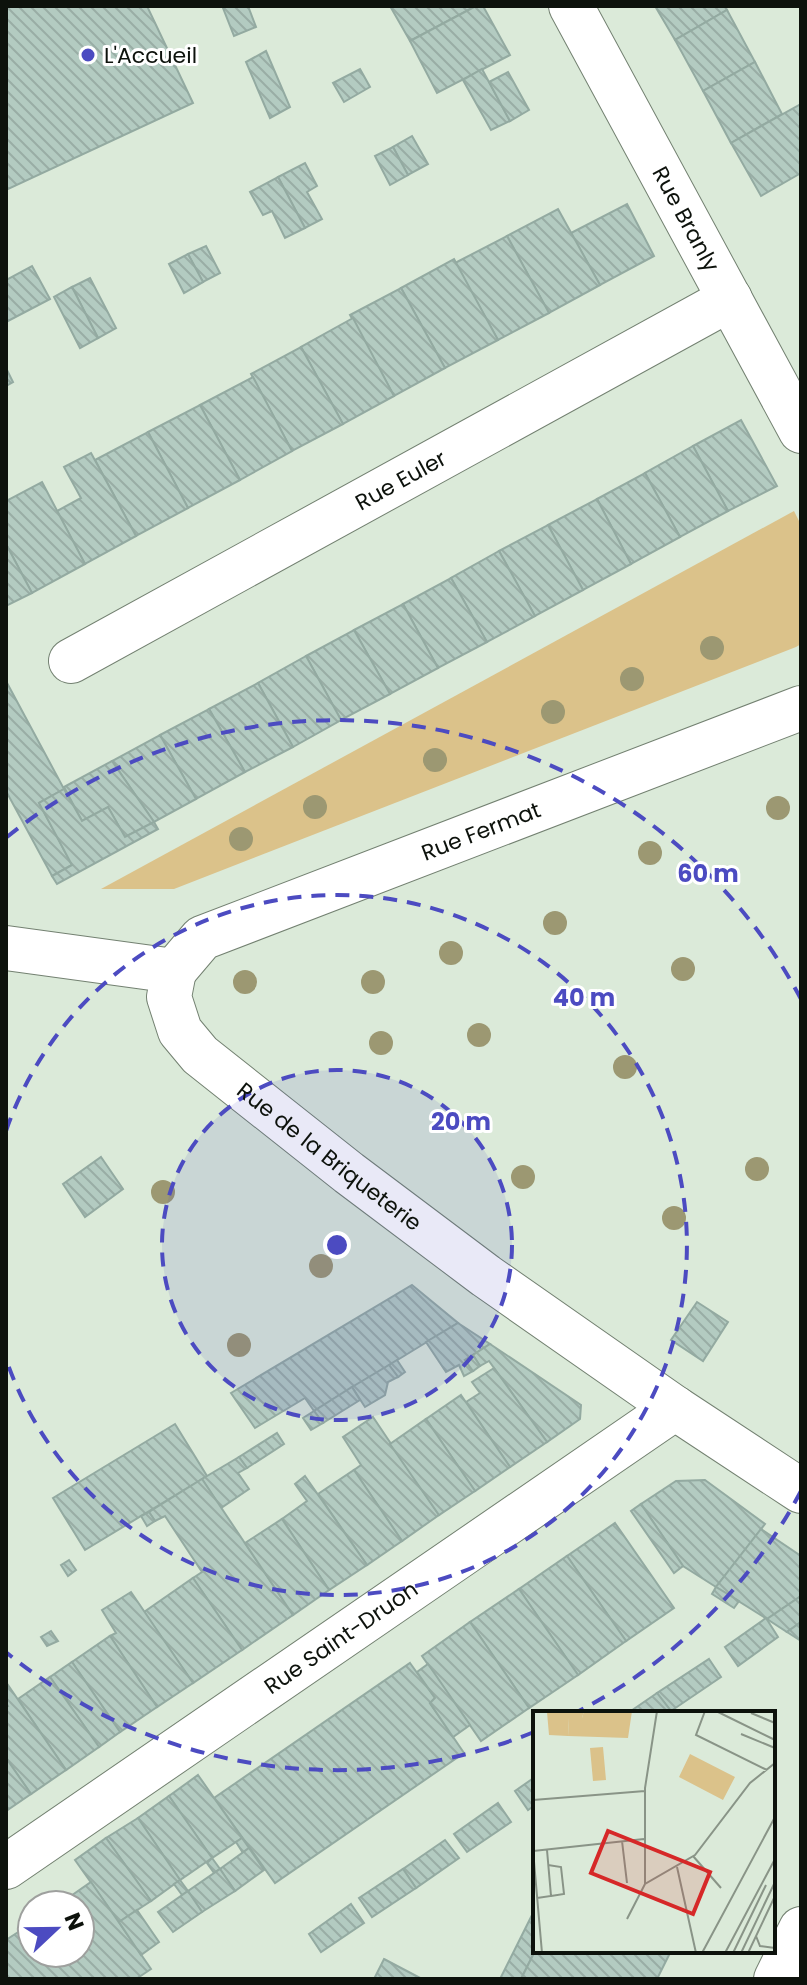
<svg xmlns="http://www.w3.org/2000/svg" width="807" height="1985" font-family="Poppins,sans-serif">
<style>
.grass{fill:#dbc28a}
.building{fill:url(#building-back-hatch);stroke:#93aaa1;stroke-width:2}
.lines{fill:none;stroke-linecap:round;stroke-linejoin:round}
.minor-casing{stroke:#738171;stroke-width:46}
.minor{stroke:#fff;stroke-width:44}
.tree{fill:#9c9872}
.ring{fill:none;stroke:#4c4bc1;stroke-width:4;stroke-dasharray:14 10}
.poi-dot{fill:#4c4bc1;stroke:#fff;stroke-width:3}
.labels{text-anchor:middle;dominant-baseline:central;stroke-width:6;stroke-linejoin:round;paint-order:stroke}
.poi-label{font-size:22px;fill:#0d120c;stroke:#fff;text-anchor:start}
.street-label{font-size:22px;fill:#0d120c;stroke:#fff}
.inset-road{fill:none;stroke:#899487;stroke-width:2}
.view{fill:#d62828;fill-opacity:0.15;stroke:#d62828;stroke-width:4}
.inset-edge{fill:none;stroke:#0d120c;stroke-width:4}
.centre{fill:#4c4bc1;stroke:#fff;stroke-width:4}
.ring-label{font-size:24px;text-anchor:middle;font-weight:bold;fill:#4c4bc1;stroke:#fff;stroke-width:6;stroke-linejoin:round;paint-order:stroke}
</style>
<defs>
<pattern id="building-back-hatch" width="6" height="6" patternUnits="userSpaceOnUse" patternTransform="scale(2)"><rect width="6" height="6" fill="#b3cbc1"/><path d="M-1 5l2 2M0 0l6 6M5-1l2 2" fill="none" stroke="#99ada5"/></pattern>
</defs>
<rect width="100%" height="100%" fill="#dbead9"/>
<!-- grass -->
<path class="grass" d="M794,511L801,525V644L796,647L174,889H101Z"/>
<!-- building -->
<g class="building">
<path d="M6,6H147L193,103L6,190Z"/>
<path d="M227,6H248L256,27L234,36L223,8Z"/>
<path d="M390,6H476L410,41Z"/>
<path d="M476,6H483L510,55L437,93L410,41Z"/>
<path d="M655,6H724L727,10L675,40Z"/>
<path d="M727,10L755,62L703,91L675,40Z"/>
<path d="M266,51L290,107L270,118L246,62Z"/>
<path d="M755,62L782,114L731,143L703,91Z"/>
<path d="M360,69L370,87L344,102L333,83Z"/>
<path d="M482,69L510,121L491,130L463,80Z"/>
<path d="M508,72L529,110L510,121L489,82Z"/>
<path d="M801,104V173L761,196L731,143Z"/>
<path d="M412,136L428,164L408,175L393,147Z"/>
<path d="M393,147L408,175L390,185L375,156Z"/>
<path d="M305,163L317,186L307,192L322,219L305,228L278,177Z"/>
<path d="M278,177L305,228L285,238L272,211L263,215L250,192Z"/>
<path d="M627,204L654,256L600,285L571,233Z"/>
<path d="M558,209L600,285L549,313L507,236Z"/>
<path d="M507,236L549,313L498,340L455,263Z"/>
<path d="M206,246L220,273L203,282L188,254Z"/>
<path d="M188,254L203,282L184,293L169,264Z"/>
<path d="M454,259L498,340L445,368L401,288Z"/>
<path d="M32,266L50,299L6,322V280Z"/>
<path d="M90,278L116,328L98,338L72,287Z"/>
<path d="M72,287L98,338L80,348L54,297Z"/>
<path d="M401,288L445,368L394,396L350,315Z"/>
<path d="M353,318L394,396L343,424L301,347Z"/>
<path d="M301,347L343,424L292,451L251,374Z"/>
<path d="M6,368L13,382L6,386Z"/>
<path d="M253,377L292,451L240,480L200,405Z"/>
<path d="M200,405L240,480L188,508L148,432Z"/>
<path d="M741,420L777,486L728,511L693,446Z"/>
<path d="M148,432L188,508L136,536L95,460Z"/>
<path d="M693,446L728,511L680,537L645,473Z"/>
<path d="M91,453L136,536L85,564L57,511L81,498L64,467Z"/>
<path d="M645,473L680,537L631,564L597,499Z"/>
<path d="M42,482L85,564L32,593L6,544V501Z"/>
<path d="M597,499L631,564L583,590L548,525Z"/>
<path d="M548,525L583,590L535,616L499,551Z"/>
<path d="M6,544L32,593L6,606Z"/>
<path d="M499,551L535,616L487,642L451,578Z"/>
<path d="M451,578L487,642L438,668L403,604Z"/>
<path d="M403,604L438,668L390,694L354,630Z"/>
<path d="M354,630L390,694L341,720L306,656Z"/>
<path d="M306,656L341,720L293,747L258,683Z"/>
<path d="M6,681L64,789L39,803L72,865L52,876L6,791Z"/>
<path d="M258,683L293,747L245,772L209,709Z"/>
<path d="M209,709L245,772L196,799L160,735Z"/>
<path d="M160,735L196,799L154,822L112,761Z"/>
<path d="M112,761L154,822L125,837L108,807L82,821L64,787Z"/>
<path d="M64,789L82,821L108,807L125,837L154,822L158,829L57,884L52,876L72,865L39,803Z"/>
<path d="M101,1157L123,1189L85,1217L63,1184Z"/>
<path d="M412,1285L458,1323L314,1411L305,1398L255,1428L231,1393Z"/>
<path d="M697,1302L728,1322L703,1361L671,1340Z"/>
<path d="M458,1323L490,1344L465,1360L473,1371L464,1376L459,1365L446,1372L426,1342Z"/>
<path d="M490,1344L581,1405L580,1419L547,1442L489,1361L480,1366L473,1355Z"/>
<path d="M473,1355L480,1366L473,1371L465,1360Z"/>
<path d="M397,1360L405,1372L398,1377L389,1365Z"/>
<path d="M389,1365L398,1377L388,1382L385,1395L365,1407L352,1387Z"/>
<path d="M494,1368L547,1442L510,1467L466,1402L480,1393L472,1382Z"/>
<path d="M352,1387L360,1400L323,1423L314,1411Z"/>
<path d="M461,1395L510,1467L475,1491L426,1419Z"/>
<path d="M314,1411L323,1423L311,1430L303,1418Z"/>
<path d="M373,1417L439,1515L402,1541L354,1470L361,1465L343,1437Z"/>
<path d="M426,1419L475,1491L439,1515L390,1444Z"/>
<path d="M175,1424L207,1476L85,1550L53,1498Z"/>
<path d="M277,1433L284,1444L247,1468L239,1457Z"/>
<path d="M239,1457L247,1468L238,1473L249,1489L221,1508L202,1479Z"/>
<path d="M354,1470L402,1541L367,1565L318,1494Z"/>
<path d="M305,1476L367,1565L329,1590L282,1519L307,1501L295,1484Z"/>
<path d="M202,1479L293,1615L242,1650L193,1578L202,1572L165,1516L155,1521L149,1512Z"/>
<path d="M705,1480L765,1524L716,1587L683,1566L641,1504L676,1481Z"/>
<path d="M641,1504L683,1566L674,1573L631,1511Z"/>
<path d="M149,1512L155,1521L147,1526L141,1516Z"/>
<path d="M282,1519L329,1590L293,1615L245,1543Z"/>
<path d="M615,1523L674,1608L626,1641L567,1556Z"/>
<path d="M761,1529L801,1556V1596L767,1619L716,1587Z"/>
<path d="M567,1556L626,1641L578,1675L519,1589Z"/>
<path d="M69,1560L76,1570L68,1576L61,1565Z"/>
<path d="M193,1578L242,1650L193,1683L144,1612Z"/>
<path d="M716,1587L739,1601L734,1608L712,1594Z"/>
<path d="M519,1589L578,1675L529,1708L470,1622Z"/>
<path d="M131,1592L193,1683L157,1707L110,1636L116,1633L102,1610Z"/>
<path d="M801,1596V1622L787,1632L767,1619Z"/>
<path d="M766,1618L778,1637L738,1666L725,1647Z"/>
<path d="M470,1622L529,1708L481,1741L422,1656Z"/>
<path d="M801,1622V1641L787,1632Z"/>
<path d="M51,1631L58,1641L47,1646L41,1637Z"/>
<path d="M110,1636L157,1707L120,1732L72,1662Z"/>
<path d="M709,1659L721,1677L671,1711L657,1693Z"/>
<path d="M72,1662L120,1732L99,1747L50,1677Z"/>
<path d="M410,1663L435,1698L430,1703L464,1753L275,1883L214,1798Z"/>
<path d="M428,1664L470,1725L453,1737L430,1703L435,1698L417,1672Z"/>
<path d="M50,1677L99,1747L66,1770L18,1699Z"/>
<path d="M6,1682L66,1770L31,1794L6,1758V1707L8,1706L6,1703Z"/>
<path d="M657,1693L671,1711L668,1713H628Z"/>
<path d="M6,1758L31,1794L6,1811Z"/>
<path d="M198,1775L242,1838L212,1858L169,1796Z"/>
<path d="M535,1777V1805L528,1810L515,1791Z"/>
<path d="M169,1796L212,1858L180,1880L138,1818Z"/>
<path d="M498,1803L511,1822L467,1852L454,1834Z"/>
<path d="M138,1818L180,1880L151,1901L106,1838Z"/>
<path d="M106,1838L151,1901L119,1922L75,1860Z"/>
<path d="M242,1838L249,1848L243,1853L236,1842Z"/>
<path d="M445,1840L459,1858L416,1888L403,1869Z"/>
<path d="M249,1848L264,1870L235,1891L220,1869Z"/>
<path d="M212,1858L220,1869L214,1873L207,1863Z"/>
<path d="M220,1869L235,1891L202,1912L188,1891Z"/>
<path d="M403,1869L416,1888L372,1917L359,1898Z"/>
<path d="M180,1880L188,1891L182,1895L174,1884Z"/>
<path d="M91,1882L151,1969L136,1979H6V1940L32,1923V1953H80V1905H58Z"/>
<path d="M188,1891L202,1912L173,1932L158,1912Z"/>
<path d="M351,1904L364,1923L321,1952L309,1934Z"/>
<path d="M535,1909V1951L521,1979H500Z"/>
<path d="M137,1910L159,1942L141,1955L119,1922Z"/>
<path d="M535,1951H671L657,1979H521Z"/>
<path d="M384,1959L422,1979H374Z"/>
</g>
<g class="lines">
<!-- minor casing -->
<g class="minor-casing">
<g id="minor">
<path id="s1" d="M571,6L801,431"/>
<path id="s2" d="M71,661L730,299"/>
<path d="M6,948L174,971"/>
<path id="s3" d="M174,971L169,997L180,1031L200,1055L349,1173L486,1276L675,1408L801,1491"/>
<path id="s4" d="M174,971L202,938L801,708"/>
<path id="s5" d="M6,1867L675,1408"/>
<path d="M776,1979L801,1929"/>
</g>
</g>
<!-- minor -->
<use href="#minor" class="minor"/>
</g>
<!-- trees -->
<g class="tree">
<circle cx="712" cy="648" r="12"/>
<circle cx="632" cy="679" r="12"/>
<circle cx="553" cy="712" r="12"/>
<circle cx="435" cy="760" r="12"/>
<circle cx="315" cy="807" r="12"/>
<circle cx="778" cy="808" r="12"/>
<circle cx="241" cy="839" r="12"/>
<circle cx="650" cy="853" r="12"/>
<circle cx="555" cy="923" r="12"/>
<circle cx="451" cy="953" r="12"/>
<circle cx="683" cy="969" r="12"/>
<circle cx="245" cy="982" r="12"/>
<circle cx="373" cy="982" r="12"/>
<circle cx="479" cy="1035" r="12"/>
<circle cx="381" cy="1043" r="12"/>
<circle cx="625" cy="1067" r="12"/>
<circle cx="757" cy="1169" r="12"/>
<circle cx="523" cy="1177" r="12"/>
<circle cx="163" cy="1192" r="12"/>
<circle cx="674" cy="1218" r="12"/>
<circle cx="321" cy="1266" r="12"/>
<circle cx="239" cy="1345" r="12"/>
</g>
<!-- distance rings -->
<circle cx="337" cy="1245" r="175" fill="#4c4bc1" fill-opacity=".12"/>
<g class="ring">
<circle cx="337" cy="1245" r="175"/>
<path d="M6 1131A350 350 0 1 1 6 1359"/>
<path d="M801 1491A525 525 0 0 1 575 1713M534 1732A525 525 0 0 1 7 1653M7 837A525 525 0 0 1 801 999"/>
</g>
<!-- markers -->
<circle class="poi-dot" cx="88" cy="55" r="8"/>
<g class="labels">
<!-- poi labels -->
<g class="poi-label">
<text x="104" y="55">L'Accueil</text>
</g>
<!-- street labels -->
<g class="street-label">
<text stroke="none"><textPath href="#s1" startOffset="242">Rue Branly</textPath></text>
<text stroke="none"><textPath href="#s2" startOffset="376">Rue Euler</textPath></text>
<text stroke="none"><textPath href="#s4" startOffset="342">Rue Fermat</textPath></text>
<text stroke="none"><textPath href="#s3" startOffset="258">Rue de la Briqueterie</textPath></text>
<text stroke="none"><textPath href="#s5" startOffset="406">Rue Saint-Druon</textPath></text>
</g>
</g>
<!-- overview -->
<g transform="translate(533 1711)">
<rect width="242" height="242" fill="#dbead9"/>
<path d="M51,0L49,7H36L35,25L16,24L14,1ZM157,43L202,66L190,89L146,66Z" fill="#dbc28a"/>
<path d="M51,0H99L95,27L35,25L36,7H49ZM70,36L73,69L60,70L57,37Z" fill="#dbc28a"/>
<path class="inset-road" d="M172,0L163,24L234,59M183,0L242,29M218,2L242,12M208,23L242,37M0,89L112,80M89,130L94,172M0,139L9,242M0,140L111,128M160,145L188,177M15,154L28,156L31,183L18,185M144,156L163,242M112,173V77L124,0M4,187L18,185L14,139M94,208L112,173L162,144L217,72L242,52M223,225L227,235L242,237M50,242H143M169,242L242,106M192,242L242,148M200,242L233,174M208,242L242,171M215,242L242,185"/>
<path class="view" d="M75,120L177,161L160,203L58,162Z"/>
<rect width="242" height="242" class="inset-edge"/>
</g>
<circle cx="337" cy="1245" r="12" class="centre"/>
<g class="ring-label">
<text x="708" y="882">60 m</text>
<text x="584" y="1006">40 m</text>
<text x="461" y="1130">20 m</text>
</g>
<!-- border -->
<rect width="807" height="1985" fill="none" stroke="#0d120c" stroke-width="16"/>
<!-- north arrow -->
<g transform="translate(56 1929) rotate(68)"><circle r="38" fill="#ffffff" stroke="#9ea09e" stroke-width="2"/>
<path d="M0-6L14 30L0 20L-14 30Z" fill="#4c4bc1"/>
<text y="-12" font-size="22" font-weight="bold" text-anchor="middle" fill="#0d120c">N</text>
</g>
</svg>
